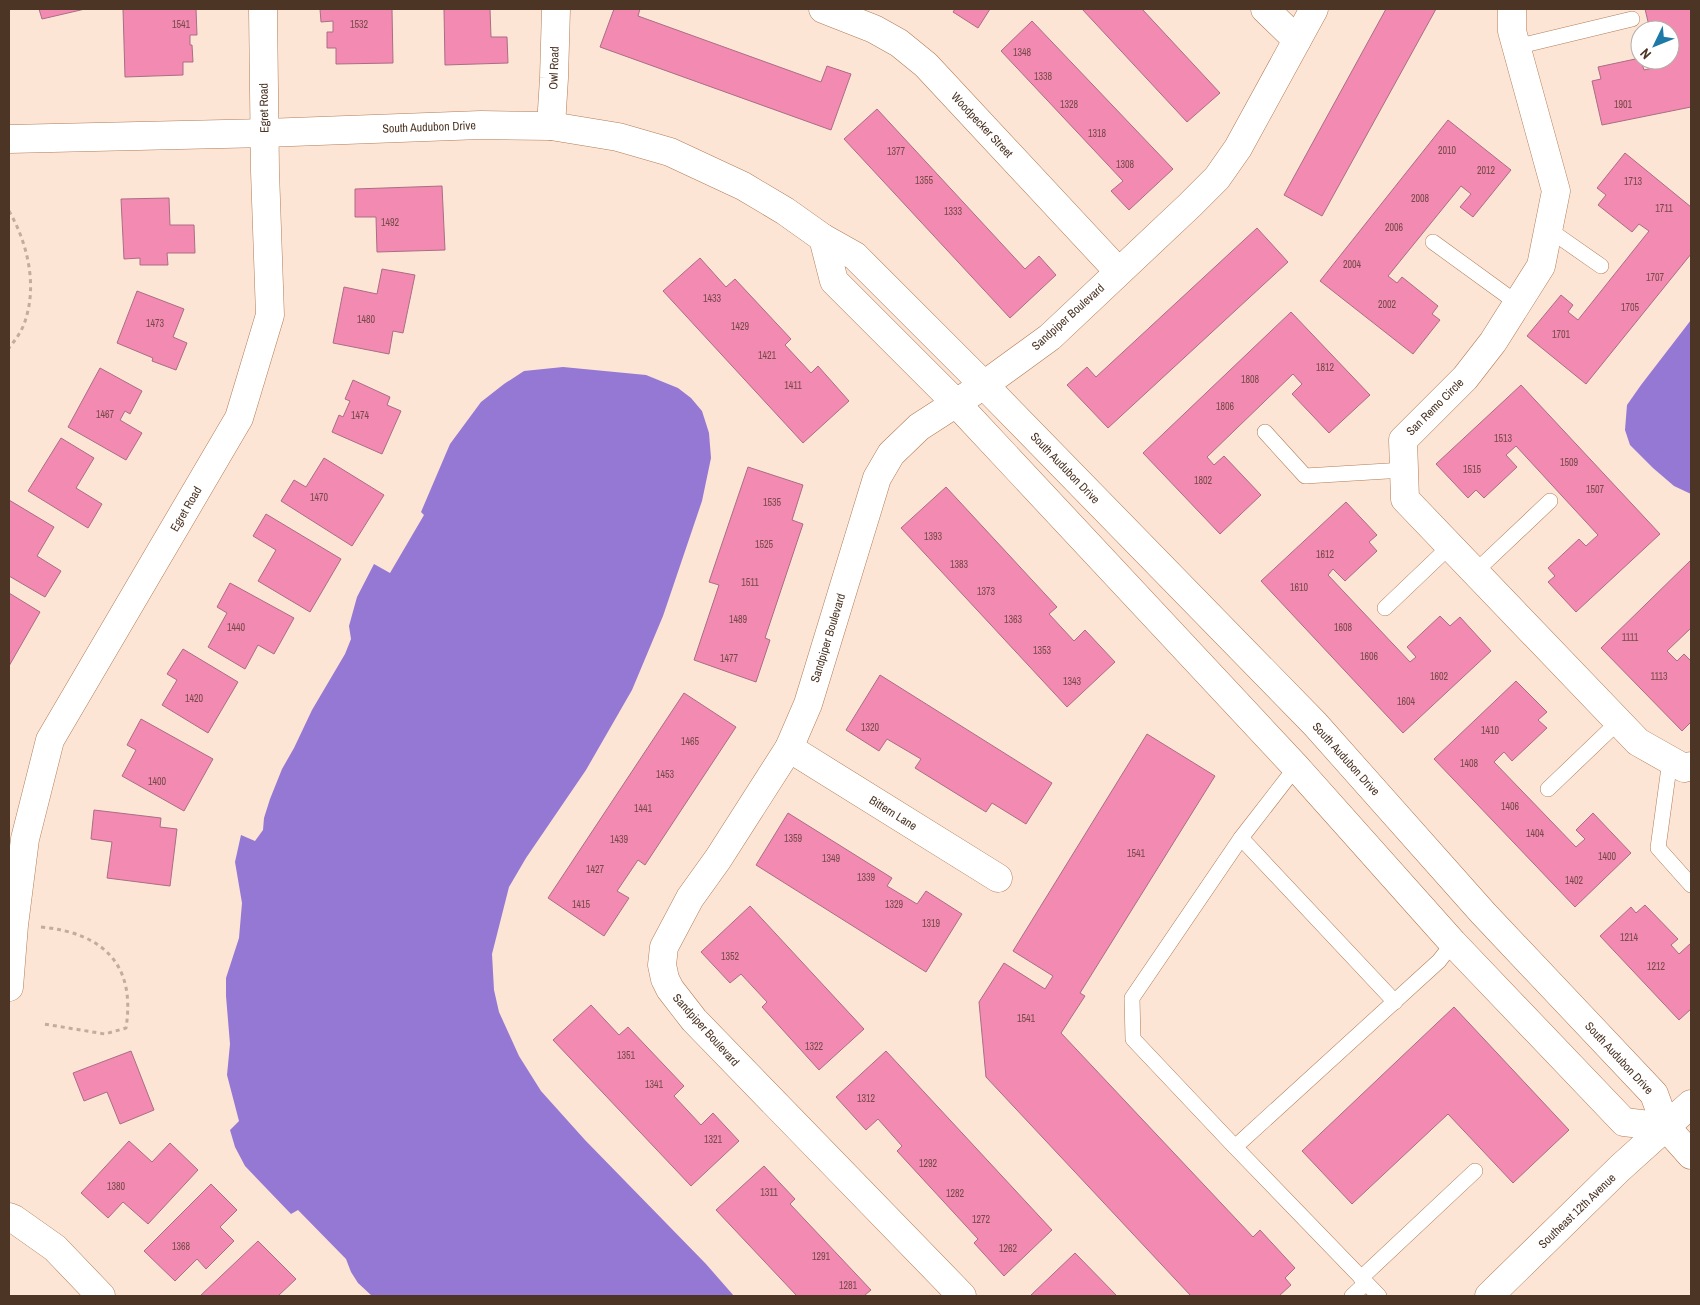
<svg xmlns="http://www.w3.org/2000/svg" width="1700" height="1305" font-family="'Archivo Narrow',sans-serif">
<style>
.water{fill:#9478d4}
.building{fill:#f38ab2;stroke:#ab6d84}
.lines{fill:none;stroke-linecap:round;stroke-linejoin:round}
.lane-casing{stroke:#b17c56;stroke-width:16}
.street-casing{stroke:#b17c56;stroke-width:29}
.secondary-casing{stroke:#b17c56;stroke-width:29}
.path{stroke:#c3ac9c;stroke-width:3;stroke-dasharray:4 4;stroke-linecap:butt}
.lane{stroke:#fff;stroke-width:15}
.street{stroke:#fff;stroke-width:28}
.secondary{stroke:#fff;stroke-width:28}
.labels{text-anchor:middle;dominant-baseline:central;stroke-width:4.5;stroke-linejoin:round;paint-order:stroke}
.number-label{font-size:10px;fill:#764a48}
.street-label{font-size:12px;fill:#4c3525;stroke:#fff}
</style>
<rect width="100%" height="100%" fill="#fce5d5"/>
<!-- water -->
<g class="water">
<path d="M1691,320V494L1674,486L1653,468L1630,445L1625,430L1627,405L1641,385Z"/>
<path d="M563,367L646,375L678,388L691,398L702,411L709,433L711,458L702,501L663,616L632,690L586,770L526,858L509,887L492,954L494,990L499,1012L519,1056L541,1091L585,1140L706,1264L734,1296H372L358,1283L351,1272L346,1259L298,1210L291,1214L245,1166L235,1147L230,1130L239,1121L227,1075L230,1044L226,996V978L239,938L242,903L235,862L241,835L255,841L263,830L264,818L270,799L282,769L294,748L312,710L345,654L351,639L349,626L357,597L374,564L390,573L424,515L421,512L450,444L481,402L504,384L524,371Z"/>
</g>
<!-- building -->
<g class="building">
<path d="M39,9H85L42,19Z"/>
<path d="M123,9H196L197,35H190V45H192L193,62H183V75L125,77Z"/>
<path d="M320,9H392L393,63L336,64V48H327V32H333V21L321,22Z"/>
<path d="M444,9H490L491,37H507L508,63L445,65Z"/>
<path d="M614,9H640L638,16L821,82L827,66L851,74L831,130L600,47Z"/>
<path d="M955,9H990L978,28L953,12Z"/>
<path d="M1082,9H1142L1220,93L1187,122Z"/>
<path d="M1386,9H1436L1322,216L1284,195Z"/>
<path d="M1645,9H1691V107L1602,125L1592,81L1601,79L1598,67L1640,58L1644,70L1657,67L1656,60H1670V30H1650Z"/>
<path d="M1032,21L1173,169L1129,210L1111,191L1123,181L1001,51Z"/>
<path d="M877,109L1025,269L1039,256L1056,275L1010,318L844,139Z"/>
<path d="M1448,120L1511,170L1473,217L1460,207L1471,194L1461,186L1388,276L1397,283L1402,277L1438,306L1432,314L1440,320L1413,354L1320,281Z"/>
<path d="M1625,153L1691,207V254L1586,384L1527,336L1561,295L1573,305L1568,312L1578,320L1649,231L1639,224L1632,232L1598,205L1606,195L1597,188Z"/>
<path d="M442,186L445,250L377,252L376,217H355V189Z"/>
<path d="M169,198L170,225H194L195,253H167L168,265H140V258L124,259L121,199Z"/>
<path d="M1257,228L1288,262L1108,428L1067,385L1087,367L1096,377Z"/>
<path d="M700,258L726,287L735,279L791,339L785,345L811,373L818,366L849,401L803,443L663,291Z"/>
<path d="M382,269L415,275L403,333L393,331L389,354L333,343L344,287L377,294Z"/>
<path d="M137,291L184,309L173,337L187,343L176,370L152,361L153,358L117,343Z"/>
<path d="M1291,312L1370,395L1329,433L1292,394L1302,384L1293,374L1207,457L1214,465L1224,456L1261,495L1220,534L1143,453Z"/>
<path d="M100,368L142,391L130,414L125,411L120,420L142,433L126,460L68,427Z"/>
<path d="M353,380L390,397L387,405L401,411L382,454L332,432L339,415L343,417L350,401L345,399Z"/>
<path d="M1521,385L1660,534L1576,612L1548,582L1555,576L1548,568L1579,539L1586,546L1598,535L1516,446L1506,455L1517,467L1484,498L1476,490L1468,498L1436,464Z"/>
<path d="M61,438L94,458L76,488L102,504L88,528L28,491Z"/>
<path d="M324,458L384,495L352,546L281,501L294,480L306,487Z"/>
<path d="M748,467L803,485L792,520L803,524L765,638L770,640L756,682L694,660L719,585L709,582Z"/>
<path d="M946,487L1057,607L1049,614L1074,641L1085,630L1115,662L1067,707L901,528Z"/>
<path d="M9,500L54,527L37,556L61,571L45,597L9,576Z"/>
<path d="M1346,502L1377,535L1369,542L1377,551L1345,581L1333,569L1328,575L1410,662L1416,657L1407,647L1440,616L1450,626L1460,617L1491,651L1403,733L1261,581Z"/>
<path d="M266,514L341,559L310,612L258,581L276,550L253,536Z"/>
<path d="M1691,560V628L1667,651L1677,661L1684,654L1691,661V722L1682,731L1601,648Z"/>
<path d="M230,583L294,618L274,654L258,645L245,669L208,647L227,613L217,607Z"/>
<path d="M9,593L40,612L9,666Z"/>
<path d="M183,649L238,682L208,733L162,705L177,680L167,674Z"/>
<path d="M880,675L1052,783L1026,824L992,803L986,812L915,768L921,759L887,739L879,751L846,730Z"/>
<path d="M1516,681L1547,712L1538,720L1547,728L1512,761L1504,752L1494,762L1576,847L1585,839L1576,830L1593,813L1631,853L1575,907L1434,759Z"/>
<path d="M684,693L736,727L645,865L638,860L617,891L629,898L604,936L548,898Z"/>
<path d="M141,719L213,759L184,811L122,776L136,750L127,745Z"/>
<path d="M1147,734L1215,776L1080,993L1085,996L1061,1033L1253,1237L1260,1230L1295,1268L1285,1278L1291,1285L1279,1296H1191L986,1077L979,1002L1004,963L1045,989L1053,976L1013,951Z"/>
<path d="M94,810L161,818L160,827L177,829L170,886L107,878L112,842L91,839Z"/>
<path d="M788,813L892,878L887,886L917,904L926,891L962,914L926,972L756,865Z"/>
<path d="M1645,905L1678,939L1671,945L1679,954L1691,943V1009L1679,1020L1600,936L1631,907L1636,913Z"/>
<path d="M750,906L864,1029L819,1070L762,1007L767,1002L741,974L730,983L701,952Z"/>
<path d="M591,1005L619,1035L628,1027L684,1086L674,1096L701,1125L713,1113L739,1141L691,1186L553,1040Z"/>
<path d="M1454,1007L1569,1130L1513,1183L1448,1114L1352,1204L1302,1151Z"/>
<path d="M131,1051L154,1110L120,1124L107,1092L84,1101L73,1073Z"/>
<path d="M886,1051L1052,1230L1004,1276L974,1243L978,1239L897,1151L902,1146L878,1119L866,1130L836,1097Z"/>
<path d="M129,1141L152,1162L170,1143L198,1170L148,1224L123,1202L108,1218L81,1193Z"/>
<path d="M764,1166L795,1199L790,1204L871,1290L865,1295L866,1296H797L716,1210Z"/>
<path d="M211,1184L237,1210L220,1227L234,1241L206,1269L197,1259L175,1281L144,1251Z"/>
<path d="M258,1241L296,1279L278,1296H200Z"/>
<path d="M1075,1253L1117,1296H1030Z"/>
</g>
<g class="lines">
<!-- lane casing -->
<g class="lane-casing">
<g id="lane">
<path d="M1516,47L1632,19"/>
<path d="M1548,229L1601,266"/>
<path d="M1433,242L1517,303"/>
<path d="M1265,432L1305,476L1404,470"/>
<path d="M1475,572L1550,501"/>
<path d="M1385,608L1450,546"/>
<path d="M1670,760L1658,848L1691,885"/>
<path d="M1296,767L1241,838L1395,1002"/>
<path d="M1548,789L1618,722"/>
<path d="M1235,1147L1133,1039L1132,998L1241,838"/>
<path d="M1361,1278L1475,1171"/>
<path d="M1352,1296L1366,1283"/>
<path d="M1379,1296L1235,1147L1439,961L1453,943"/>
</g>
</g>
<!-- street casing -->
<g class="street-casing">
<g id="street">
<path d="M823,9L874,29L899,43L926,65L1118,271"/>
<path d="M1265,9L1297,40"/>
<path d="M1512,9V31L1556,191L1541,266L1493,342L1465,378L1403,440L1405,499L1638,742L1684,768L1691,766"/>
<path d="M551,126L554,78L556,9"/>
<path d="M9,139L265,133L481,125L551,126L618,137L670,152L743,186L785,211L823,238L855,256L984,385L1315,724L1483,913L1654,1094L1666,1127L1691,1155"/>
<path d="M823,238L834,281L956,403L1296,767L1453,943L1624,1122L1666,1127"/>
<path d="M789,748L998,878"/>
<path d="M9,987L14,925L25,839L50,740L239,418L270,315L265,171L263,9"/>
<path d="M9,1217L14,1219L55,1248L101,1296"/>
<path d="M962,1296L694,1020L670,989L665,979L662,965L664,947L690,898L718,859L789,748L808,704L877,478L891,454L919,427L984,385L1050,337L1190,205L1217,178L1238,148L1314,9"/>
</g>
</g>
<!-- secondary casing -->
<g class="secondary-casing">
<path id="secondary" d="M1489,1296L1620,1168L1691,1104"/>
</g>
<!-- path -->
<g class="path">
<path d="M9,211C27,242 37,283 26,318C23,330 16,339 9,348"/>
<path d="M41,927C103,933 136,964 126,1028L105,1034L44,1024"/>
</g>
<!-- lane -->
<use href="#lane" class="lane"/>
<!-- street -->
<use href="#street" class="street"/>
<!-- secondary -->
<use href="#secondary" class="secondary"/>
</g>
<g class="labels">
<!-- number labels -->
<g class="number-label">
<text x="181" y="24">1541</text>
<text x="359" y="24">1532</text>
<text x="1022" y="52">1348</text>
<text x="1043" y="76">1338</text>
<text x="1069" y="104">1328</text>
<text x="1623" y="104">1901</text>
<text x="1097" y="133">1318</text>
<text x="1447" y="150">2010</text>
<text x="896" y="151">1377</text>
<text x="1125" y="164">1308</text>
<text x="1486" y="170">2012</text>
<text x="924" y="180">1355</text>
<text x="1633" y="181">1713</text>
<text x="1420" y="198">2008</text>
<text x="1664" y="208">1711</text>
<text x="953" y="211">1333</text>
<text x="390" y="222">1492</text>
<text x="1394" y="227">2006</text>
<text x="1352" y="264">2004</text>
<text x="1655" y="277">1707</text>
<text x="712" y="298">1433</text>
<text x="1387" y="304">2002</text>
<text x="1630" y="307">1705</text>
<text x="366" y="319">1480</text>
<text x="155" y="323">1473</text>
<text x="740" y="326">1429</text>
<text x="1561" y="334">1701</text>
<text x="767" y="355">1421</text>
<text x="1325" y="367">1812</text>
<text x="1250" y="379">1808</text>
<text x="793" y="385">1411</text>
<text x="1225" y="406">1806</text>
<text x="105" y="414">1467</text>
<text x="360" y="415">1474</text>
<text x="1503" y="438">1513</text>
<text x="1569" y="462">1509</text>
<text x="1472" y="469">1515</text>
<text x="1203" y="480">1802</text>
<text x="1595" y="489">1507</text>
<text x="319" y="497">1470</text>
<text x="772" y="502">1535</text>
<text x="933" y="536">1393</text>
<text x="764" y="544">1525</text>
<text x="1325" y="554">1612</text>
<text x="959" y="564">1383</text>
<text x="750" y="582">1511</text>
<text x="1299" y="587">1610</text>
<text x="986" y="591">1373</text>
<text x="738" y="619">1489</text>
<text x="1013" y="619">1363</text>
<text x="236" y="627">1440</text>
<text x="1343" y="627">1608</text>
<text x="1630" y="637">1111</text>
<text x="1042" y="650">1353</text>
<text x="1369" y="656">1606</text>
<text x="729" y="658">1477</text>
<text x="1439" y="676">1602</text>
<text x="1659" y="676">1113</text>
<text x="1072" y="681">1343</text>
<text x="194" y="698">1420</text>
<text x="1406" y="701">1604</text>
<text x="870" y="727">1320</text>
<text x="1490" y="730">1410</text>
<text x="690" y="741">1465</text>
<text x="1469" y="763">1408</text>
<text x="665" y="774">1453</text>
<text x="157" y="781">1400</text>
<text x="1510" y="806">1406</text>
<text x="643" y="808">1441</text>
<text x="1535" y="833">1404</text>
<text x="793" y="838">1359</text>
<text x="619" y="839">1439</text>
<text x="1136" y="853">1541</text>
<text x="1607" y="856">1400</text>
<text x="831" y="858">1349</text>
<text x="595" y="869">1427</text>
<text x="866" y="877">1339</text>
<text x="1574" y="880">1402</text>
<text x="581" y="904">1415</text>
<text x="894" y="904">1329</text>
<text x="931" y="923">1319</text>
<text x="1629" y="937">1214</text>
<text x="730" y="956">1352</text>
<text x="1656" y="966">1212</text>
<text x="1026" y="1018">1541</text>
<text x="814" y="1046">1322</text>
<text x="626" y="1055">1351</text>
<text x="654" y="1084">1341</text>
<text x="866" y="1098">1312</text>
<text x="713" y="1139">1321</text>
<text x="928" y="1163">1292</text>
<text x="116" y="1186">1380</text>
<text x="769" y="1192">1311</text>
<text x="955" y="1193">1282</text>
<text x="981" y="1219">1272</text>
<text x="181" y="1246">1368</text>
<text x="1008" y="1248">1262</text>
<text x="821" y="1256">1291</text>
<text x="848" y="1285">1281</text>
</g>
<!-- street labels -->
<g class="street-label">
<text transform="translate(554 68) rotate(-88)">Owl Road</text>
<text transform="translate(264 108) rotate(-91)">Egret Road</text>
<text transform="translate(982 125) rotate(47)">Woodpecker Street</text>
<text transform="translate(429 127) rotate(-2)">South Audubon Drive</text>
<text transform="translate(1068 317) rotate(-42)">Sandpiper Boulevard</text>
<text transform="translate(1435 407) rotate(-45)">San Remo Circle</text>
<text transform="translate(1065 468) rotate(46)">South Audubon Drive</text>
<text transform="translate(186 509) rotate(-60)">Egret Road</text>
<text transform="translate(828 638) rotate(-73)">Sandpiper Boulevard</text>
<text transform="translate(1346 759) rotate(48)">South Audubon Drive</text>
<text transform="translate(893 813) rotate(32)">Bittern Lane</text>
<text transform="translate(706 1030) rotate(48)">Sandpiper Boulevard</text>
<text transform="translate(1619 1058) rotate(47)">South Audubon Drive</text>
<text transform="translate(1577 1211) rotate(-44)">Southeast 12th Avenue</text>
</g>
</g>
<!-- border -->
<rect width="1700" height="1305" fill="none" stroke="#4c3525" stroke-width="20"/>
<!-- north arrow -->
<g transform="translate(1655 45) rotate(227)"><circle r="24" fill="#ffffff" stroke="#b7aea8"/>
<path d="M0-4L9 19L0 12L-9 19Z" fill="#1d79a7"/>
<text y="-8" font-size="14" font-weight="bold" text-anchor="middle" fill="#4c3525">N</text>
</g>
</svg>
